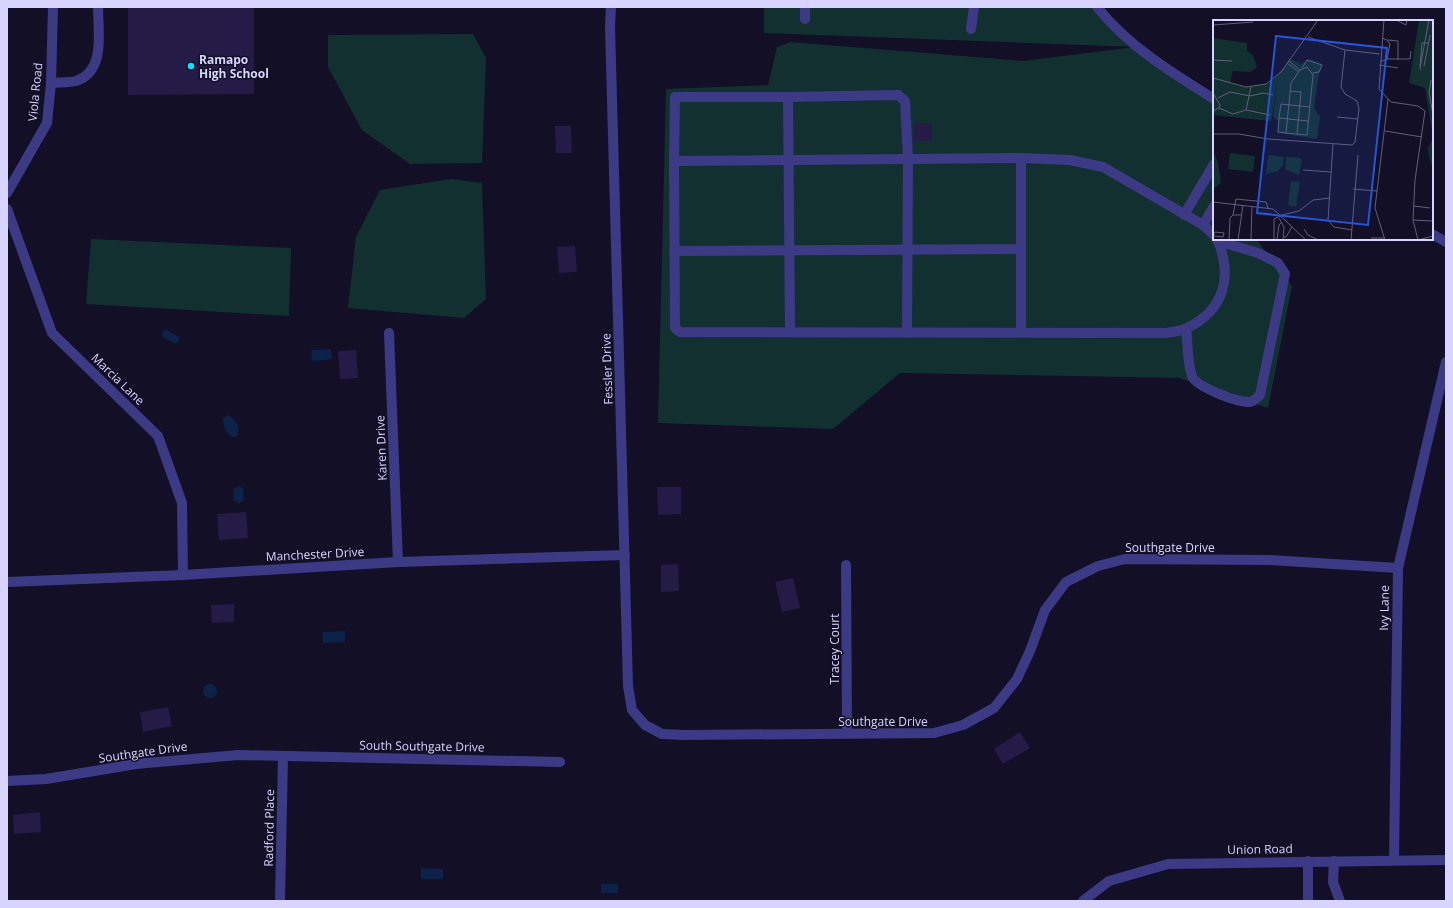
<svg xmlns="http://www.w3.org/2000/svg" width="1453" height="908" font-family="'Open Sans',sans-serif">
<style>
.green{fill:#12302f}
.water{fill:#0c2248}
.building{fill:#241b47}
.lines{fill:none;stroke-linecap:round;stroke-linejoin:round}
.minor{stroke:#3d3a85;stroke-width:10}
.poi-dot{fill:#00e5ff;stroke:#130f26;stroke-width:1.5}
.labels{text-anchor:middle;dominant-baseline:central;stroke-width:3;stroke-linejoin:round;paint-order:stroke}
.poi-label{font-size:12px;font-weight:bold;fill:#d9d4ff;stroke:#130f26;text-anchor:start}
.street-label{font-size:12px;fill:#d9d4ff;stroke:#130f26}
.inset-road{fill:none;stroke:#625e7d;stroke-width:1}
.view{fill:#2655da;fill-opacity:0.15;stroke:#2655da;stroke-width:2}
.inset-edge{fill:none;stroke:#d9d4ff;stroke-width:2}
</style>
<rect width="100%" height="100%" fill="#130f26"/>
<!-- green -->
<g class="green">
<path d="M764,7H1097L1108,20L1214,99V239H1256L1292,286L1268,408L1179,378L900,373L833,429L658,423L666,89L768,85L777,47L791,42L1023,61L1135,47L764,33Z"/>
<path d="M473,34L486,58L482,163L410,164L362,130L328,67V35Z"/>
<path d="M451,179L482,183L486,299L464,318L348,308L356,237L380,190Z"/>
<path d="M91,239L291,248L289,316L86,304Z"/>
</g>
<!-- water -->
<g class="water">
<path d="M165,329L180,338L176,344L161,336Z"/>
<path d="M331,349L332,359L312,361L311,350Z"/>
<path d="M229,415C236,420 242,429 236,437C226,437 223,427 223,418Z"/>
<path d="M238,486L243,488L244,500L239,504L234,500L233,490Z"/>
<path d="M345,631V642L323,643V632Z"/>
<circle cx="210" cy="691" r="7"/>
<path d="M421,868L443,869V879H421Z"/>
<rect x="601" y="884" width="17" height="9"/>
</g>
<!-- building -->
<g class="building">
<path d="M128,7H254V94L128,95Z"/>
<rect x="914" y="123" width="18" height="18"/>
<path d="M555,126H571L572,153H556Z"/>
<path d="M575,246L577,272L559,273L557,247Z"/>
<path d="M356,350L358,378L340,379L338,351Z"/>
<path d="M657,487H681V514L658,515Z"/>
<path d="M246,512L248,538L219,540L217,514Z"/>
<path d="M678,564L679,591L661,592V565Z"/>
<path d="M793,578L800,608L782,612L775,582Z"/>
<path d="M234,604V622L212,623L211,605Z"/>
<path d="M168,707L172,726L143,732L140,712Z"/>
<path d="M1020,732L1030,748L1003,764L994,749Z"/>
<path d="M40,812L41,832L14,834L13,815Z"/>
</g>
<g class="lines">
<!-- minor -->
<g class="minor">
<path d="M611,7L610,26L628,686L632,710L645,725L662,734L685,735L934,733L963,725L994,708L1017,679L1030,651L1045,610L1066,582L1098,566L1125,559L1269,560L1398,568"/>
<path d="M805,7V19"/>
<path d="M1097,7C1128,46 1172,73 1214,99"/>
<path d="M971,29L974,7"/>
<path d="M51,83C59,82 68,83 76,81C106,71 98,32 98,7"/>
<path d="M788,97L898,95L905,101L908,159L907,333"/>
<path d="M674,161L675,97H788L790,332"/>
<path d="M7,193L47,123L51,83L53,7"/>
<path d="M7,209L52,333L158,436L182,503L183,575"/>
<path d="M1184,215L1214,164"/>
<path d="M1203,225L1214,206"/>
<path d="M1432,234L1446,242"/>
<path d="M1214,235L1203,225L1103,167L1070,160L1021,158L674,161L675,328L680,332L1166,333C1173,332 1181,331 1187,328C1225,310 1233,275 1217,239"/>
<path d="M1021,249V332"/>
<path d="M674,251L1021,249V158"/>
<path d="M1186,329C1188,342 1187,367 1193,378C1200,388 1238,403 1250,402C1254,401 1257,398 1260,395L1285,274L1278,263L1258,253L1218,241"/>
<path d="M389,333L398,562"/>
<path d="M846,565L847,733"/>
<path d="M7,582L183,575L398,562L625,555"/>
<path d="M7,781L46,779L136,764L238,755L560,762"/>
<path d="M1394,859L1398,568L1446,362"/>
<path d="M1334,861L1333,882L1340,901"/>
<path d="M280,901L283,756"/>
<path d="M1083,901L1109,881L1168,864L1446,860"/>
<path d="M1308,901V861"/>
</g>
</g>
<!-- markers -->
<circle class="poi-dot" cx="191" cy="66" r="4"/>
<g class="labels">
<!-- poi labels -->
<g class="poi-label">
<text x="199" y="59">Ramapo<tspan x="199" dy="14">High School</tspan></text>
</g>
<!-- street labels -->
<g class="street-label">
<text transform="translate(35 92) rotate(-84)">Viola Road</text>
<text transform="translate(607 369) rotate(-92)">Fessler Drive</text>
<text transform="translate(118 379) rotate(44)">Marcia Lane</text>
<text transform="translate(381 448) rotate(-92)">Karen Drive</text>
<text x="1170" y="547">Southgate Drive</text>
<text transform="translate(315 554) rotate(-3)">Manchester Drive</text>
<text transform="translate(1384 608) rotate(-89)">Ivy Lane</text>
<text transform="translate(834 649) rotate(-90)">Tracey Court</text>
<text x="883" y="721">Southgate Drive</text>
<text transform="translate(422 746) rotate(1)">South Southgate Drive</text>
<text transform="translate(143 752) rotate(-8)">Southgate Drive</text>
<text transform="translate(269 828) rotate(-89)">Radford Place</text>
<text transform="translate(1260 849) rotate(-1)">Union Road</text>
</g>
</g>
<!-- overview -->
<g transform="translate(1213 20)">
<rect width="220" height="220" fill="#130f26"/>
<path d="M206,0L220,1V149L216,137L215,128L220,118L212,68L196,63ZM0,18L34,23V31L40,35L44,47L38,52L20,51L17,63L23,65L33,67L53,64L61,59L78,39L88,44L96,39L110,44L106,54L101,88L107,97L104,119L64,113L65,101L60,97L65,58L58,101L0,95ZM0,131L5,142L8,163L0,169ZM17,133L42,136L40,152L15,149ZM58,135L71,137L70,145L65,151L53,154L55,136ZM73,137L87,138L89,141L86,155L72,149ZM78,161L87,162L83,187L75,185Z" fill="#12302f"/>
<path class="inset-road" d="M171,0L166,69L178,82L205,86L212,91L202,160L200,200L205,220M183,0L193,5L194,0M0,5L40,2M95,17L132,30L167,34M175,20L185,21V40M174,39H197L198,31M0,40L19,41M76,41L87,50M167,42L174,39L177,24L174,20L169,18M74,43L86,52M166,45L185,48M207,46L209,23H216M211,46L217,15M94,47L100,55L94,115L73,113L78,63L87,50ZM89,48L94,40L109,45L106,52L100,53M208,50L207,48L216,0M0,58L33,67L53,64L68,52L105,0M218,60L216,72L220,95M77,71L88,72L84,114M0,73L7,85L6,88L0,91M5,78L17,72L37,76L50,73L60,75M6,88L20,94L33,90L38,67M33,90L57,95M124,97L145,99M66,98L68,84L97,87M172,111L209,117M73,113L65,112L66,98L95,101M0,114H26L55,119L139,125L142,122L146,89L144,81L132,74L128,67L132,30M120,124L115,200L121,207L139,210M90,150L118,152M140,169L164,171M0,182L60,189L93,220M201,186L217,188M28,195H20L23,179L53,182L55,188M69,195L86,191L100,180L117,178M66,198L71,207L70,220M200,200L219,201M91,209L95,215L105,220M0,216L2,212L11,213L10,217L1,216M70,217H73L79,207M158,218H172M38,219L39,186M16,220L17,198L20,195M25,220L30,185M61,220V199L69,195M64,220L66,205L69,202M138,220L145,135M172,220L162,188L175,79M205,220L220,216"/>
<path class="view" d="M63,16L174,28L155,205L44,193Z"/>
<rect width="220" height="220" class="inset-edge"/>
</g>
<!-- border -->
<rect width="1453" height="908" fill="none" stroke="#d9d4ff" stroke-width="16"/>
</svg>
